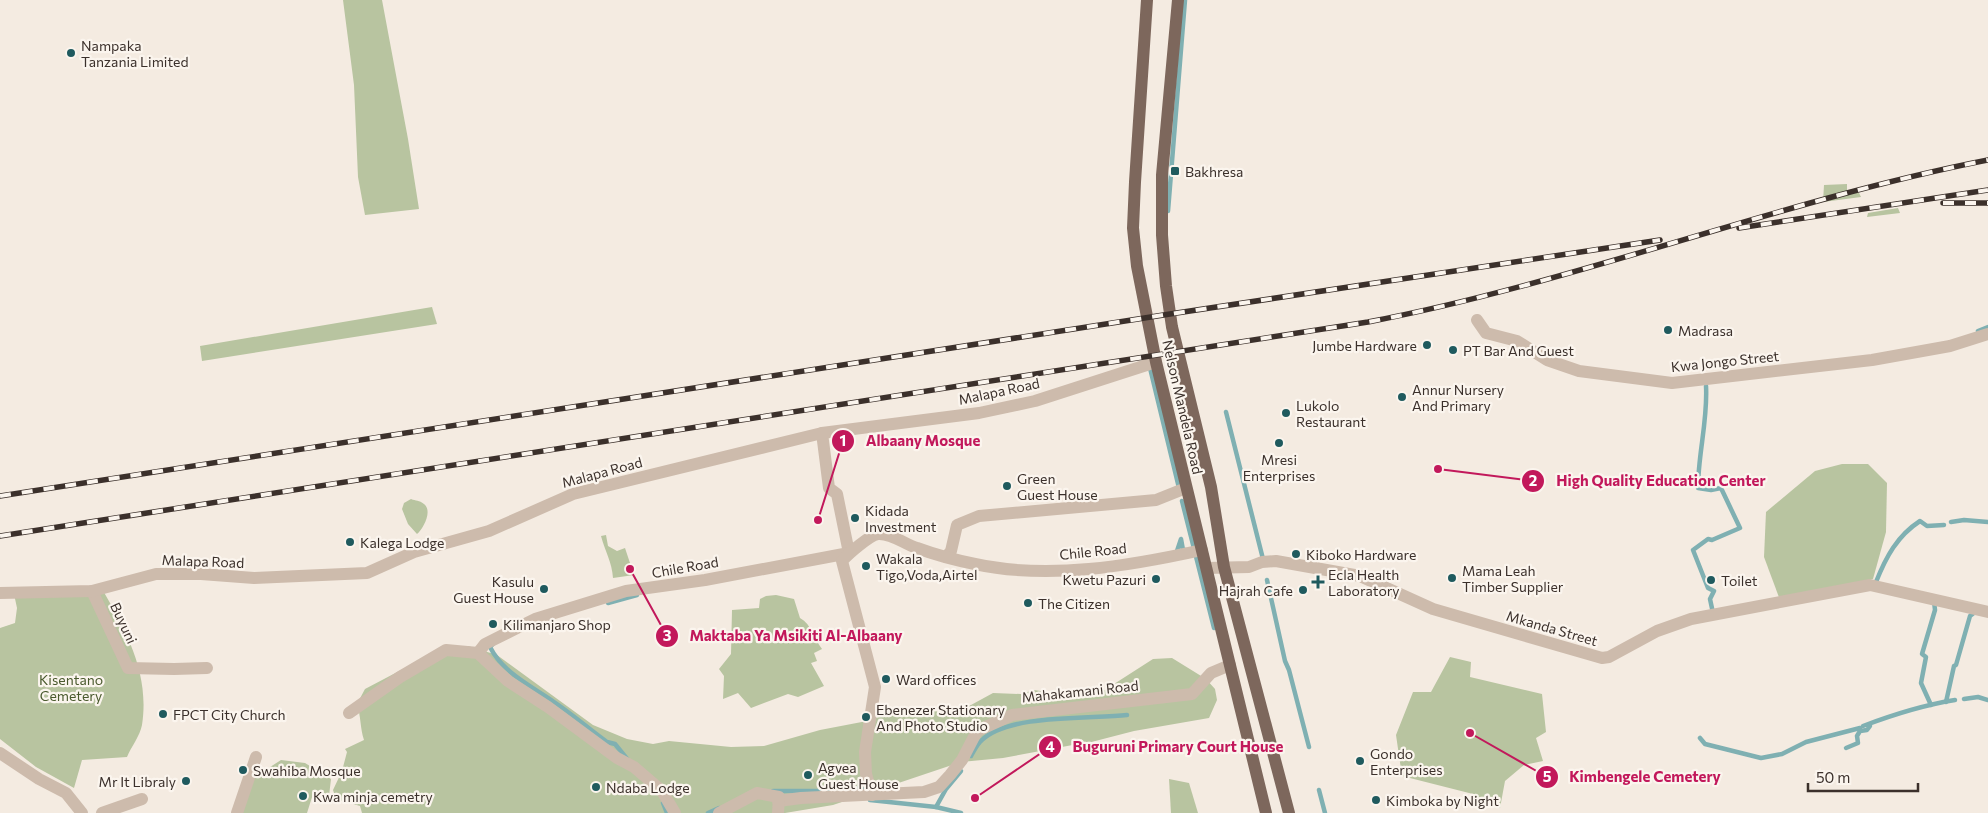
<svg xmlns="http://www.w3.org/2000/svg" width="1988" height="813" font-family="Commissioner,sans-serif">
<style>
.green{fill:#b8c4a0}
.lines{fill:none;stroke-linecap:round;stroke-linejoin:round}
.stream{stroke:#7fb0b2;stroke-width:4.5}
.street{stroke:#cdbbac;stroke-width:12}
.primary{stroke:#7d675c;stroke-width:12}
.rail-casing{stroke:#3b302b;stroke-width:5.5}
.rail{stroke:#fbf5ee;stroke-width:4;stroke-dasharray:11;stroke-linecap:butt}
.poi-dot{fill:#1f5a5e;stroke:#fbf5ee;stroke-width:2}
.labels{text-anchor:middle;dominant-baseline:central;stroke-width:4.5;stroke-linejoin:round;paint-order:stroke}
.poi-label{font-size:14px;fill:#3b302b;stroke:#fbf5ee;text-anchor:start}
.street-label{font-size:14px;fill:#3b302b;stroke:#fbf5ee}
.park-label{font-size:14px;fill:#4a5a2e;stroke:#fbf5ee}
.leader{fill:none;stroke:#c2185b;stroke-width:2}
.callout-dot{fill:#c2185b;stroke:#fbf5ee;stroke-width:2}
.mark-label{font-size:15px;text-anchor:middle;font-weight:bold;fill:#fff}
.callout-label{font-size:15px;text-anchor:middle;font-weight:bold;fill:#c2185b;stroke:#fbf5ee;stroke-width:4.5;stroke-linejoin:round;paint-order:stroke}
</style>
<rect width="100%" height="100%" fill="#f4ebe1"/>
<!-- green -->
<g class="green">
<path d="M343,0H382L408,139L419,209L365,215L358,177L354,85Z"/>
<path d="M1847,184V193H1859L1861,197L1823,202L1824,185Z"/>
<path d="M1898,208L1900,213L1867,217L1868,213Z"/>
<path d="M432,307L437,324L202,361L200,346Z"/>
<path d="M1842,464H1868L1887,483L1886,532L1873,579L1780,600L1764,557L1766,512L1815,471Z"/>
<path d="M411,499C416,501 419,500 424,504C433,511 423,529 417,534L408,524L402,509L404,503Z"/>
<path d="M606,535L608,546L617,551L625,548L634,575L613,578C612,562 605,551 601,536Z"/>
<path d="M101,587C126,631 150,673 142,725C140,736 131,747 127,757L82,760L74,788L36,767L0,739V628L15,623L17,608L14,594Z"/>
<path d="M776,595L794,599L800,618C812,625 813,637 822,649L814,653L817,661L811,663L824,686L798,697L788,694L751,708L738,693L723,699L724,676L719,669L731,654L732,610L759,608L760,599L766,596Z"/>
<path d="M468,646L497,655L593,725L627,739L653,744L669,741L731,747L764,746L820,730L867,721L901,710H933L943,714L971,705L993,693L1021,694L1034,690L1073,696L1100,693L1153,659L1172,658L1206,679L1215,689L1217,700L1209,718L1134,731L1076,746L1078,744L1003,758L961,762L833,805L785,813H362L360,806L336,799L333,790L342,771L347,752L345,749L364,740C360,728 361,716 357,704L365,689L403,669Z"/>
<path d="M1450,657L1471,662L1470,677L1542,694L1546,732L1536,738L1543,761L1524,765L1505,781L1500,808L1471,802L1473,794L1402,776L1396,735L1413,692H1431Z"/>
<path d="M281,760L305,763L331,779L329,796L313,794L307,813H240L256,768L267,769Z"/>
<path d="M1169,779L1189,783L1198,813H1171Z"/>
</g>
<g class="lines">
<!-- stream -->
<g class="stream">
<path d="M1168,211L1185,0"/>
<path d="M1978,331L1988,327"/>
<path d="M1150,368L1179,488"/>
<path d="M1706,386C1708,420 1698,454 1698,488L1711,490L1721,488L1740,528L1712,540L1708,539L1693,550L1708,588L1714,591L1710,599L1713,613"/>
<path d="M1226,412L1263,559"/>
<path d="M1182,501L1214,628"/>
<path d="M1951,522L1964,520L1988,522"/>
<path d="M1176,554L1181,539L1183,550H1186"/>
<path d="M1267,580L1285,661L1289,670L1309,747"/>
<path d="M1876,582C1886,557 1897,536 1920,521L1927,526L1944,525"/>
<path d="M608,603L637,595"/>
<path d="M493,644L490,647C503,673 531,686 554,702C572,714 589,729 607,742L615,744L628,760"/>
<path d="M1964,699L1978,697L1988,700"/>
<path d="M1946,702L1954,666L1956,665L1970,616L1975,612"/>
<path d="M1931,705L1921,683L1926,657L1922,654L1935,610L1934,601"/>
<path d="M1863,726C1892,715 1924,705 1955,700"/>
<path d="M1700,738L1705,744L1761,758L1782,754L1806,742L1860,728"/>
<path d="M1846,748L1858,743L1857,736L1860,731L1867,730L1870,726"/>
<path d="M971,756C974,751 977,744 982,740C1009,714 1089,719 1127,715"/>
<path d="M1319,790L1325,813"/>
<path d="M773,791H833"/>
<path d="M841,791L868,787"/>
<path d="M870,800L936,807L961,813"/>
<path d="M663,803L667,813"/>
<path d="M936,807L946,789L961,771"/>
<path d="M708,813L719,808"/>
</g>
<!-- street -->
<g class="street">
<path d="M1477,320L1486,333L1517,341L1547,360L1579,371L1672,383L1872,360L1950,346L1988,334"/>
<path d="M822,433L829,488L837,494L849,553"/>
<path d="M946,557L951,551L957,525L979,516L1156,500L1186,488"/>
<path d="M1207,568L1249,567L1262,562L1276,561L1360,576L1433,609L1602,658L1609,657L1657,631L1691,619L1870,585L1988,612"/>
<path d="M92,591L128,668L174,669L207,668"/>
<path d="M0,593L92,591L156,574H201L254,578L367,573L414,552L489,531L573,494L822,433L979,413L1035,401L1156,362"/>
<path d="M478,653L485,644L535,619L626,591L705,580L849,553"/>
<path d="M349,713L400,677L446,650L478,653L508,681L548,707L617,758L634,767L662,791L675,813"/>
<path d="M0,753L39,779L66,793L82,813"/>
<path d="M872,795L866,774L865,752L875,687L842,561C848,554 870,535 878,534C892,533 904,544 917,548C936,555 955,560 975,564C1049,580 1129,566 1202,550"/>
<path d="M778,801L801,798L924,792L939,787L950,775L962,760L977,731L1012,715L1192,694L1211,673L1230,665"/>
<path d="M102,813L142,799"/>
<path d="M237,813L256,757"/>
<path d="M719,813L757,793L779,797L778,813"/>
</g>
<!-- primary -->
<g class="primary">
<path d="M1147,0L1135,182L1133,228L1137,266L1156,362L1266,813"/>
<path d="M1178,0L1162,175V235L1166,286L1172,327L1211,487L1224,567L1289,813"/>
</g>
<!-- rail casing -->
<g class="rail-casing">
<g id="rail">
<path d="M1943,203H1988"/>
<path d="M1739,228L1988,190"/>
<path d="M0,496L1170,314L1660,240"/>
<path d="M0,536L1368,322C1578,282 1778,201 1988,160"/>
</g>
</g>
<!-- rail -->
<use href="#rail" class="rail"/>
</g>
<!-- markers -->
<g class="poi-dot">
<circle cx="71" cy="53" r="5"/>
<rect x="1170" y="166" width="10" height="10" rx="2.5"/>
<circle cx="1668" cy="330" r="5"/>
<circle cx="1427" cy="345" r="5"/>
<circle cx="1453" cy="350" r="5"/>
<circle cx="1402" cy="397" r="5"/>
<circle cx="1286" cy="413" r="5"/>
<circle cx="1279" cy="443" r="5"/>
<circle cx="1007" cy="486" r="5"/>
<circle cx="855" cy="518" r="5"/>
<circle cx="350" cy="542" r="5"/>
<circle cx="1296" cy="554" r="5"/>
<circle cx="866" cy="566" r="5"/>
<circle cx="1452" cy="578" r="5"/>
<circle cx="1156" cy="579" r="5"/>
<circle cx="1711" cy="580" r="5"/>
<path d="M1315.5 574.5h5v5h5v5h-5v5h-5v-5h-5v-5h5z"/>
<circle cx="544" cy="589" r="5"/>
<circle cx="1303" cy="590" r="5"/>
<circle cx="1028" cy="603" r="5"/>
<circle cx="493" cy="624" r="5"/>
<circle cx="886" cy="679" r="5"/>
<circle cx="163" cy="714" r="5"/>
<circle cx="866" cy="717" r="5"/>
<circle cx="1360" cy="761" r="5"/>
<circle cx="243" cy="770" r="5"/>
<circle cx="808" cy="775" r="5"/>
<circle cx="186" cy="781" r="5"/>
<circle cx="596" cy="787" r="5"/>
<circle cx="303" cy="796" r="5"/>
<circle cx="1376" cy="800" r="5"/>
</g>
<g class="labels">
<!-- poi labels -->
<g class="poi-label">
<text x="81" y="45">Nampaka<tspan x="81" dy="16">Tanzania Limited</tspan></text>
<text x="1185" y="171">Bakhresa</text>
<text x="1678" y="330">Madrasa</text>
<text x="1417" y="345" text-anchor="end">Jumbe Hardware</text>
<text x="1463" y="350">PT Bar And Guest</text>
<text x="1412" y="389">Annur Nursery<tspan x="1412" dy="16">And Primary</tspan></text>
<text x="1296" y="405">Lukolo<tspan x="1296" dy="16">Restaurant</tspan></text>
<text x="1279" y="459" text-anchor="middle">Mresi<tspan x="1279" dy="16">Enterprises</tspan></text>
<text x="1017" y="478">Green<tspan x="1017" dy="16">Guest House</tspan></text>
<text x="865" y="510">Kidada<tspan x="865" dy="16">Investment</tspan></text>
<text x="360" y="542">Kalega Lodge</text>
<text x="1306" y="554">Kiboko Hardware</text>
<text x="876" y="558">Wakala<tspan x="876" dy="16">Tigo,Voda,Airtel</tspan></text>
<text x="1462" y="570">Mama Leah<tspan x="1462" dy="16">Timber Supplier</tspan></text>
<text x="1328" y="574">Ecla Health<tspan x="1328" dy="16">Laboratory</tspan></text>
<text x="1146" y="579" text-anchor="end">Kwetu Pazuri</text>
<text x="1721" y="580">Toilet</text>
<text x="534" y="581" text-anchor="end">Kasulu<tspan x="534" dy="16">Guest House</tspan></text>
<text x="1293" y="590" text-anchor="end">Hajrah Cafe</text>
<text x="1038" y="603">The Citizen</text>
<text x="503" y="624">Kilimanjaro Shop</text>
<text x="896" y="679">Ward offices</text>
<text x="876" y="709">Ebenezer Stationary<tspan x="876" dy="16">And Photo Studio</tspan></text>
<text x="173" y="714">FPCT City Church</text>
<text x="1370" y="753">Gondo<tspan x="1370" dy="16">Enterprises</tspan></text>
<text x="818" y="767">Agvea<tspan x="818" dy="16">Guest House</tspan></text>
<text x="253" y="770">Swahiba Mosque</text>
<text x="176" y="781" text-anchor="end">Mr It Libraly</text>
<text x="606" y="787">Ndaba Lodge</text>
<text x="313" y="796">Kwa minja cemetry</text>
<text x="1386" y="800">Kimboka by Night</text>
</g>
<!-- street labels -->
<g class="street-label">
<text transform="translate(1725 361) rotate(-6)">Kwa Jongo Street</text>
<text transform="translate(999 391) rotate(-12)">Malapa Road</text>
<text transform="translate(1183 407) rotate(77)">Nelson Mandela Road</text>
<text transform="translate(602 472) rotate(-15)">Malapa Road</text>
<text transform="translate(1093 551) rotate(-6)">Chile Road</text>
<text transform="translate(203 561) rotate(2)">Malapa Road</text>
<text transform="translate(685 567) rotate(-10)">Chile Road</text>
<text transform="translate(124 623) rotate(65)">Buyuni</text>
<text transform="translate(1552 628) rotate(16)">Mkanda Street</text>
<text transform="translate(1080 691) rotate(-6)">Mahakamani Road</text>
</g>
<!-- park labels -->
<g class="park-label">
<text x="71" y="679">Kisentano<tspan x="71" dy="16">Cemetery</tspan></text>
</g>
</g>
<!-- callouts -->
<path class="leader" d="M818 520L843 441M1438 469L1533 481M630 569L667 636M975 798L1050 747M1470 733L1547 777"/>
<g class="callout-dot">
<circle cx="818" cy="520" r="5"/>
<circle cx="1438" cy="469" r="5"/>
<circle cx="630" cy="569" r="5"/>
<circle cx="975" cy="798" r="5"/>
<circle cx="1470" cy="733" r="5"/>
<circle cx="843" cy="441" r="12"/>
<circle cx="1533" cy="481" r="12"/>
<circle cx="667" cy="636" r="12"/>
<circle cx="1050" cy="747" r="12"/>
<circle cx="1547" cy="777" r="12"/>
</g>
<g class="mark-label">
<text x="843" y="446">1</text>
<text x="1533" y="486">2</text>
<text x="667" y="641">3</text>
<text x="1050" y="752">4</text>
<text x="1547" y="782">5</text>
</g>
<g class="callout-label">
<text x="923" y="446">Albaany Mosque</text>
<text x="1661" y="486">High Quality Education Center</text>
<text x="796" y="641">Maktaba Ya Msikiti Al-Albaany</text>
<text x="1178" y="752">Buguruni Primary Court House</text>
<text x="1645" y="782">Kimbengele Cemetery</text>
</g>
<!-- scale -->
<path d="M1808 783v8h110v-8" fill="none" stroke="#3b302b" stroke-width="2.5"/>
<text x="1816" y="783" font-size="15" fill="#3b302b" stroke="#fbf5ee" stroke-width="4" paint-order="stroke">50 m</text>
</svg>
